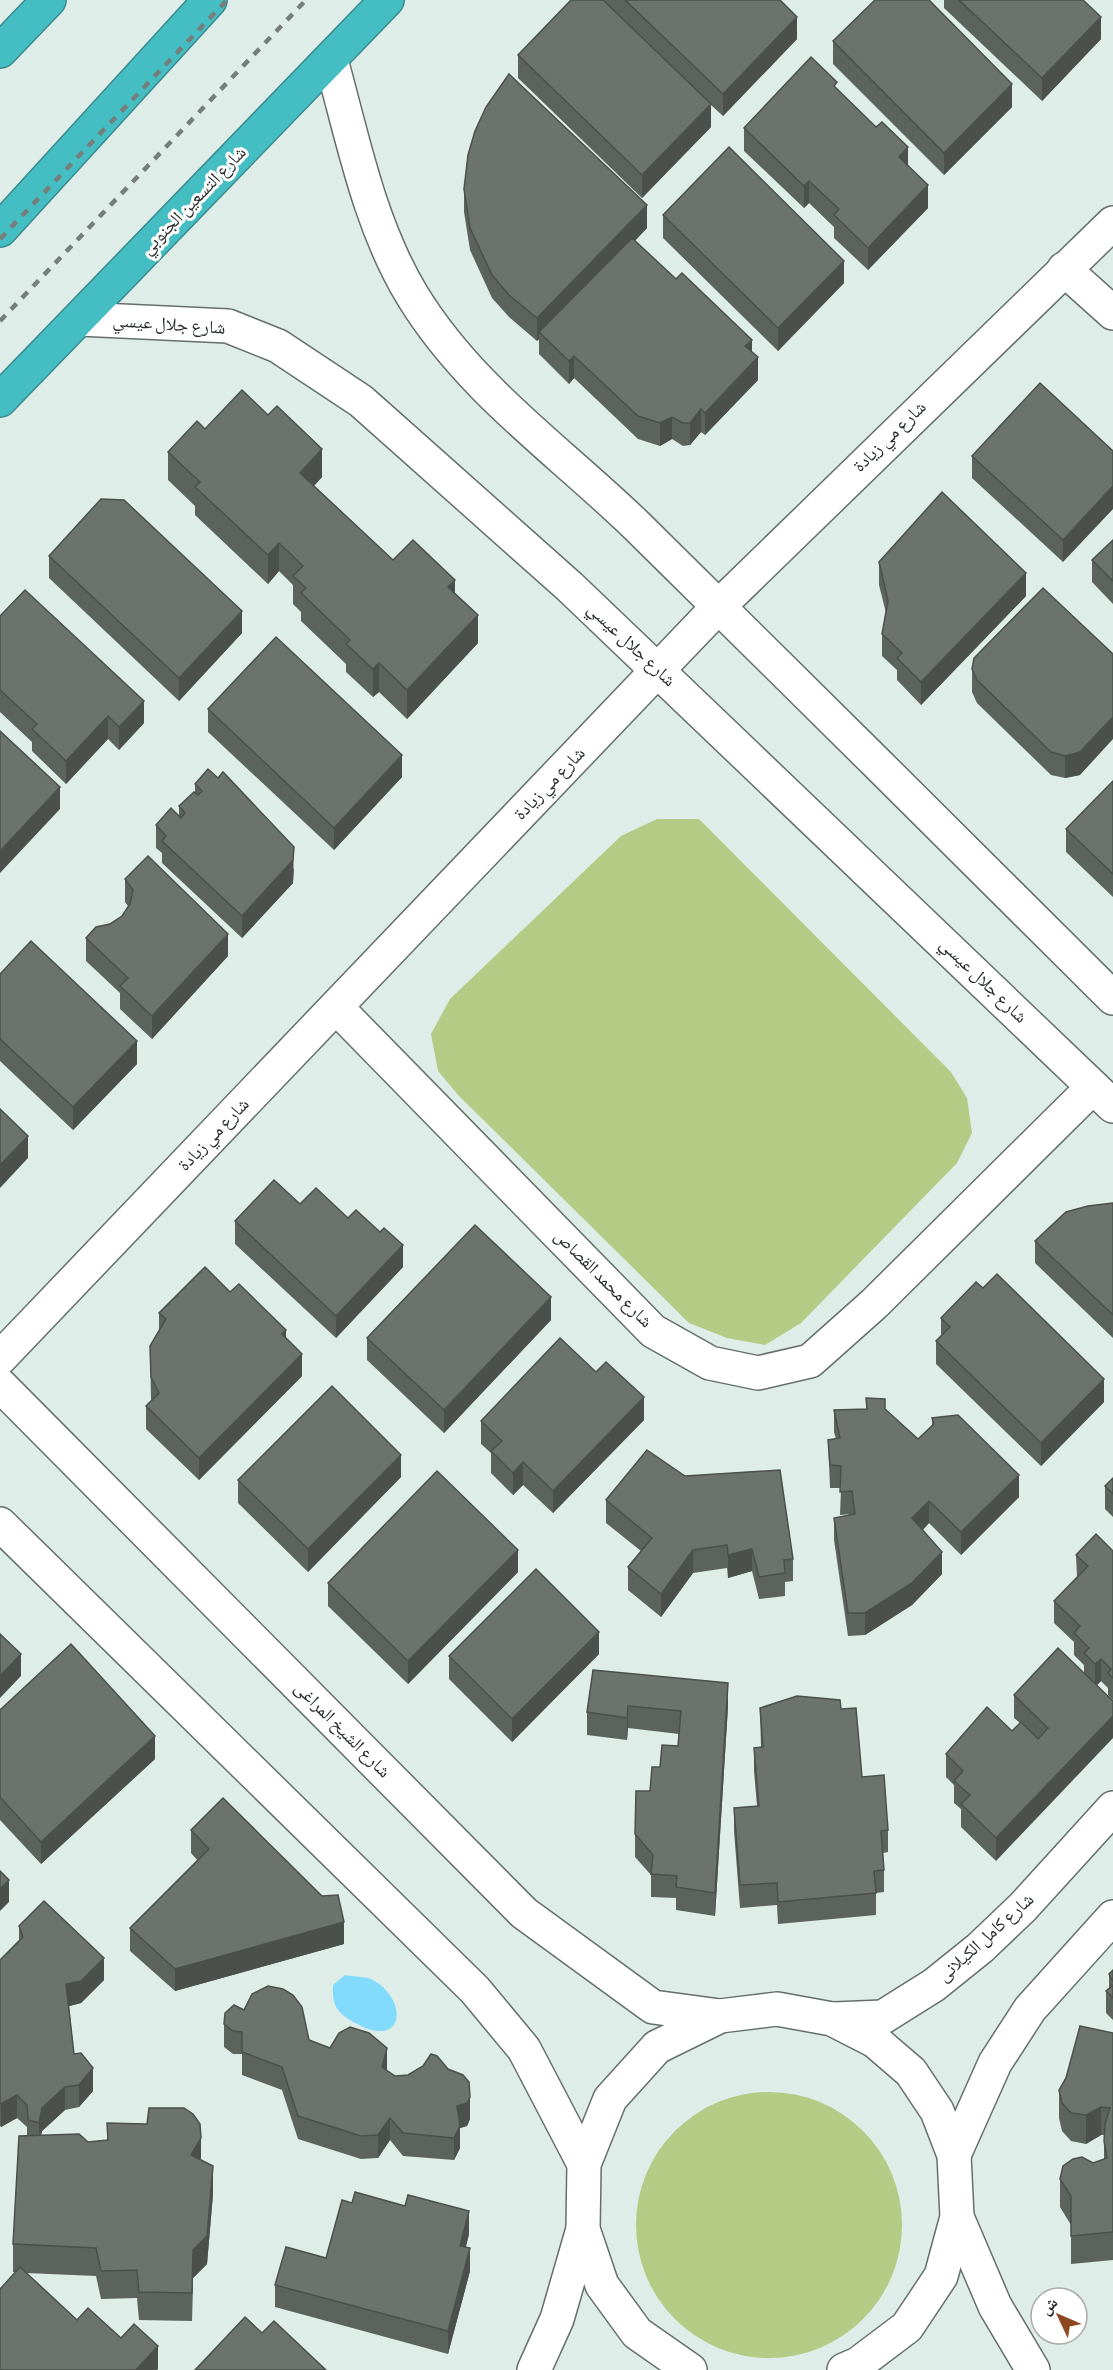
<svg xmlns="http://www.w3.org/2000/svg" width="1113" height="2370" font-family="'Alegreya Sans','Noto Naskh Arabic',sans-serif">
<style>
.green{fill:#b3cb85}
.water{fill:#82dafc}
.lines{fill:none;stroke-linecap:round;stroke-linejoin:round}
.minor-casing{stroke:#646f6c;stroke-width:36}
.highway-casing{stroke:#3a8b8e;stroke-width:36}
.minor{stroke:#fff;stroke-width:33}
.highway{stroke:#45bec3;stroke-width:33}
.rail{stroke:#757e7b;stroke-width:4.5;stroke-dasharray:8 8;stroke-linecap:butt}
.wall{fill:#5c635d}
.shaded-wall{fill:#4b504c}
.building{fill:#6b736c;stroke:#4b504c;stroke-width:1.5}
.labels{text-anchor:middle;dominant-baseline:central;stroke-width:6;stroke-linejoin:round;paint-order:stroke}
.street-label{font-size:18px;fill:#272c2b;stroke:#fff}
</style>
<rect width="100%" height="100%" fill="#dfede8"/>
<!-- green -->
<g class="green">
<path d="M657,819H699L951,1072L967,1098L972,1133L957,1163L801,1323L765,1345L727,1338L689,1323L458,1095L438,1071L431,1034L450,999L621,836Z"/>
<circle cx="769" cy="2225" r="133"/>
</g>
<!-- water -->
<path class="water" d="M345,1975C354,1977 366,1976 373,1980C410,2001 405,2054 350,2020C335,2011 332,2002 333,1985Z"/>
<g class="lines">
<!-- minor casing -->
<g class="minor-casing">
<g id="minor">
<path d="M331,60C353,139 369,224 412,295C469,389 561,452 638,527C797,683 955,841 1113,998"/>
<path d="M1064,269L1113,313"/>
<path d="M79,319L228,326L278,346L361,401L570,587L1113,1106"/>
<path d="M336,1007L653,1331L710,1363L758,1373L810,1361L874,1304L1093,1087"/>
<path d="M0,1358L718,607L1113,223"/>
<path d="M0,1385L524,1913L653,2007L720,2016"/>
<path d="M0,1524L475,1990L524,2049L584,2164"/>
<path d="M834,2019L883,2017L934,1985L980,1948L1023,1907L1113,1808"/>
<path d="M954,2155L995,2063L1030,2009L1113,1917"/>
<path d="M957,2217L995,2306L1033,2370"/>
<path d="M534,2370L557,2319L583,2229"/>
<path d="M690,2370L637,2333L602,2285L583,2229L584,2164L610,2099L657,2047L720,2016L777,2009L832,2019L875,2041L911,2072L937,2111L954,2155L957,2217L941,2276L907,2327L858,2364L844,2370"/>
</g>
</g>
<!-- highway casing -->
<g class="highway-casing">
<g id="highway">
<path d="M0,51L49,0"/>
<path d="M0,230L210,0"/>
<path d="M0,400L387,0"/>
</g>
</g>
<!-- minor -->
<use href="#minor" class="minor"/>
<!-- highway -->
<use href="#highway" class="highway"/>
<!-- rail -->
<g class="rail">
<path d="M0,239L227,0"/>
<path d="M0,321L306,0"/>
</g>
</g>
<!-- wall -->
<g class="wall">
<path d="M571,0H780L797,39L723,116L711,105V127L642,198L518,78V55Z"/>
<path d="M944,0H1083L1101,39L1042,101L944,8Z"/>
<path d="M833,41L1012,107L944,175L833,64Z"/>
<path d="M837,90L908,166L928,208L868,270L834,238V227L809,203L804,208L744,151V128Z"/>
<path d="M464,189L647,228L635,241L752,352L758,380L705,435L701,432L690,445L683,446L672,439L660,446L638,439L574,378L569,384L539,354V339L537,341L509,317L492,298L470,250L464,212Z"/>
<path d="M663,215L844,283L778,351L663,238Z"/>
<path d="M205,429L322,477L314,486L393,560L455,594L478,643L407,719L379,692L373,697L346,672V664L301,621V612L293,604V585L279,571L268,584L195,515V506L168,480V452Z"/>
<path d="M1113,451L1063,562L972,478V456Z"/>
<path d="M1113,540V604L1092,582V560Z"/>
<path d="M49,556L242,633L179,701L49,578Z"/>
<path d="M879,562L1026,596L921,705L897,680V670L882,656V634L886,613L879,585Z"/>
<path d="M1043,588L1080,775L1065,778L1051,775L977,703L972,692V669Z"/>
<path d="M0,616L144,723L119,750L108,739L66,784L32,751V742L0,712Z"/>
<path d="M208,709L402,777L334,850L208,732Z"/>
<path d="M1113,781V897L1066,852V829Z"/>
<path d="M195,784L294,869L293,883L242,938L162,863V853L156,848V825L179,816V806L195,792Z"/>
<path d="M125,879L228,956L152,1039L120,1009V993L86,961V938L122,916L128,906L125,902Z"/>
<path d="M0,974L137,1064L73,1130L0,1061Z"/>
<path d="M1113,1203V1338L1035,1263V1241Z"/>
<path d="M300,1204L348,1218L403,1267L336,1338L235,1244V1221Z"/>
<path d="M230,1292L286,1338L302,1376L199,1480L146,1429V1406L151,1401L150,1346L159,1330V1313Z"/>
<path d="M941,1318L1104,1402L1041,1466L936,1364V1341L941,1337Z"/>
<path d="M551,1320L444,1433L367,1360V1338Z"/>
<path d="M866,1398L885,1409L918,1439L932,1425V1418L1019,1497L961,1555L929,1523L923,1530L942,1574L912,1605L865,1635L848,1636L834,1540V1518L852,1514L840,1515L841,1488H830L828,1440L836,1439L834,1432V1410L866,1409Z"/>
<path d="M644,1420L553,1513L523,1485L513,1495L491,1473V1453L481,1444V1421Z"/>
<path d="M401,1477L308,1572L238,1503V1480Z"/>
<path d="M1113,1478V1517L1105,1509V1486Z"/>
<path d="M606,1500L793,1559V1581L785,1582V1596L759,1599L752,1571L728,1578L727,1568L693,1573L661,1617L628,1590V1567L641,1551L606,1523Z"/>
<path d="M1113,1551V1700L1108,1695V1688L1101,1681L1097,1685L996,1861L961,1827V1809L954,1803V1785L946,1777V1754L1012,1731L1020,1723L1014,1718V1695L1084,1673V1665L1074,1655V1642L1054,1623V1601L1077,1577L1076,1555Z"/>
<path d="M518,1572L408,1684L328,1606V1583Z"/>
<path d="M599,1654L512,1742L449,1679V1656Z"/>
<path d="M593,1670L728,1706L715,1916L676,1910V1898L651,1897V1875L635,1857V1834L650,1791L660,1767L678,1746L679,1734L628,1728L627,1740L587,1735V1712Z"/>
<path d="M760,1708L841,1709L862,1777L888,1830V1852L883,1853L884,1870V1892L876,1893V1915L778,1924L777,1905L740,1908L734,1831V1808L757,1806L754,1771V1748H761Z"/>
<path d="M0,1710L155,1759L41,1864L0,1820Z"/>
<path d="M191,1830L344,1944L175,1991L130,1951V1928L198,1861L191,1853Z"/>
<path d="M19,1926L104,1980L81,2003L69,2006L74,2054L93,2091L79,2107L65,2110L42,2131L41,2135L88,2142L107,2140V2123L201,2160L213,2194L207,2264L193,2278L192,2321L139,2320L137,2298L101,2299L96,2276L26,2273L77,2320L121,2338L158,2369L0,2370L16,2272H13V2244L27,2136V2127L17,2118L1,2127L0,2126V1960L19,1940Z"/>
<path d="M1113,1970V2020L1106,2013V1991L1109,1988V1974Z"/>
<path d="M224,2024L309,2040L387,2071L470,2119L467,2126L460,2128V2148L454,2160L403,2156L390,2140L378,2158L361,2159L298,2139L282,2090L242,2075V2054H233L224,2047Z"/>
<path d="M1113,2033V2260L1071,2264V2225L1060,2207V2179L1104,2159V2135H1101L1086,2144L1071,2141L1062,2131L1059,2118V2090Z"/>
<path d="M469,2234L466,2247L470,2271L448,2354L275,2307V2285L326,2258Z"/>
</g>
<!-- shaded-wall -->
<g class="shaded-wall">
<path d="M797,17V39L723,116V94Z"/>
<path d="M1101,17V39L1042,101V78Z"/>
<path d="M1012,84V107L944,175V153Z"/>
<path d="M711,104V127L642,198V175Z"/>
<path d="M908,147V169L899,157Z"/>
<path d="M809,181V203L804,208V186Z"/>
<path d="M928,185V208L868,270V248Z"/>
<path d="M647,205V228L542,335L539,332V339L537,341V318Z"/>
<path d="M844,261V283L778,351V328Z"/>
<path d="M752,340V362L745,346Z"/>
<path d="M574,356V378L569,384V361Z"/>
<path d="M758,357V380L705,435V413Z"/>
<path d="M701,409V432L690,445V423Z"/>
<path d="M672,417V439L660,446V423Z"/>
<path d="M322,449V477L300,501V473Z"/>
<path d="M1113,486V509L1063,562V540Z"/>
<path d="M279,543V571L268,584V555Z"/>
<path d="M1026,573V596L921,705V682Z"/>
<path d="M455,580V608L448,587Z"/>
<path d="M242,611V633L179,701V678Z"/>
<path d="M478,615V643L407,719V690Z"/>
<path d="M379,663V692L373,697V669Z"/>
<path d="M144,701V723L119,750V727Z"/>
<path d="M108,716V739L66,784V761Z"/>
<path d="M1113,717V739L1080,775L1065,778V756Z"/>
<path d="M402,755V777L334,850V828Z"/>
<path d="M60,787V809L0,873V851Z"/>
<path d="M294,847L293,883L242,938V916Z"/>
<path d="M228,934V956L152,1039V1016Z"/>
<path d="M137,1041V1064L73,1130V1107Z"/>
<path d="M28,1136V1158L0,1188V1165Z"/>
<path d="M403,1245V1267L336,1338V1316Z"/>
<path d="M551,1297V1320L444,1433V1410Z"/>
<path d="M286,1330V1352L282,1334Z"/>
<path d="M302,1354V1376L199,1480V1458Z"/>
<path d="M1104,1379V1402L1041,1466V1443Z"/>
<path d="M644,1397V1420L553,1513V1491Z"/>
<path d="M401,1455V1477L308,1572V1549Z"/>
<path d="M523,1462V1485L513,1495V1473Z"/>
<path d="M1019,1475V1497L961,1555V1532Z"/>
<path d="M929,1501V1523L912,1540V1518Z"/>
<path d="M752,1549V1571L728,1578V1555Z"/>
<path d="M518,1550V1572L408,1684V1661Z"/>
<path d="M693,1550V1573L661,1617V1594Z"/>
<path d="M942,1552V1574L912,1605L865,1635V1613Z"/>
<path d="M599,1632V1654L512,1742V1719Z"/>
<path d="M21,1654V1676L0,1698V1676Z"/>
<path d="M1101,1659V1681L1095,1687V1664Z"/>
<path d="M728,1683V1706L715,1916V1893Z"/>
<path d="M628,1706V1728L627,1740V1718Z"/>
<path d="M1113,1716V1738L996,1861V1838Z"/>
<path d="M155,1736V1759L41,1864V1842Z"/>
<path d="M9,1880V1902L0,1911V1889Z"/>
<path d="M344,1922V1944L175,1991V1969Z"/>
<path d="M104,1958V1980L81,2003L66,2007V1984Z"/>
<path d="M387,2048V2071L382,2067Z"/>
<path d="M93,2068V2091L79,2107V2085Z"/>
<path d="M65,2087V2110L42,2131L39,2146V2123L42,2108Z"/>
<path d="M17,2095V2118L1,2127V2104Z"/>
<path d="M470,2097V2119L467,2126L460,2128V2148L454,2160V2138L457,2106Z"/>
<path d="M1101,2107V2135L1086,2144V2115Z"/>
<path d="M390,2118V2140L378,2158V2135Z"/>
<path d="M201,2138V2166L191,2155Z"/>
<path d="M213,2166V2194L207,2264L193,2278L192,2321L193,2250Z"/>
<path d="M469,2211V2234L460,2268V2246Z"/>
<path d="M470,2248V2271L448,2354V2331Z"/>
<path d="M158,2346V2369L157,2370H136Z"/>
</g>
<!-- building -->
<g class="building">
<path d="M571,0H603L711,104L642,175L518,55Z"/>
<path d="M625,0H780L797,17L723,94Z"/>
<path d="M875,0H929L1012,84L944,153L833,41Z"/>
<path d="M959,0H1083L1101,17L1042,78Z"/>
<path d="M811,57L837,82L834,86L876,127L882,122L908,147L899,157L928,185L868,248L834,215L839,209L809,181L804,186L744,128Z"/>
<path d="M509,74L647,205L537,318L509,295L492,275L470,228L464,189L468,155L475,131L486,107Z"/>
<path d="M729,147L844,261L778,328L663,215Z"/>
<path d="M632,238L676,279L682,273L752,340L745,346L758,357L705,413L701,409L690,423H683L672,417L660,423L638,416L574,356L569,361L539,332Z"/>
<path d="M1040,383L1113,451V486L1063,540L972,456Z"/>
<path d="M242,390L268,415L277,406L322,449L300,473L393,560L413,540L455,580L448,587L478,615L407,690L379,663L373,669L346,644L350,640L301,593L306,588L293,576L303,566L279,543L268,555L195,487L200,482L168,452L197,421L205,429Z"/>
<path d="M942,492L1026,573L921,682L897,658L902,653L882,634L888,601L879,562Z"/>
<path d="M101,499L124,500L242,611L179,678L49,556Z"/>
<path d="M1113,540V581L1092,560Z"/>
<path d="M1043,588L1113,654V717L1080,752L1065,756L1051,752L977,680L972,669L974,658Z"/>
<path d="M25,590L144,701L119,727L108,716L66,761L32,729L37,724L0,690V616Z"/>
<path d="M276,637L402,755L334,828L208,709Z"/>
<path d="M0,731L60,787L0,851Z"/>
<path d="M208,769L218,778L223,772L294,847L293,860L242,916L162,841L166,836L156,825L171,808L181,818L185,813L179,806L194,792L198,795L202,791L195,784Z"/>
<path d="M1113,781V874L1066,829Z"/>
<path d="M148,856L228,934L152,1016L120,986L128,978L86,938L96,927L110,924L122,916L130,904L133,890L125,879Z"/>
<path d="M31,941L137,1041L73,1107L0,1039V974Z"/>
<path d="M0,1109L28,1136L0,1165Z"/>
<path d="M274,1180L300,1204L316,1188L348,1218L356,1210L380,1232L384,1228L403,1245L336,1316L235,1221Z"/>
<path d="M1113,1203V1315L1035,1241L1066,1212L1088,1206Z"/>
<path d="M475,1225L551,1297L444,1410L367,1338Z"/>
<path d="M205,1267L230,1292L239,1284L286,1330L282,1334L302,1354L199,1458L146,1406L159,1393L151,1377L150,1346L166,1319L159,1313Z"/>
<path d="M997,1274L1104,1379L1041,1443L936,1341L950,1327L941,1318L976,1282L983,1288Z"/>
<path d="M560,1338L596,1372L606,1362L644,1397L553,1491L523,1462L513,1473L491,1451L502,1441L481,1421Z"/>
<path d="M332,1386L401,1455L308,1549L238,1480Z"/>
<path d="M866,1398L885,1399V1409L918,1439L934,1424L932,1418L958,1415L1019,1475L961,1532L929,1501L912,1518L942,1552L912,1583L865,1613H848L834,1518L855,1514L852,1491L840,1492L841,1466L830,1465L828,1440L840,1438L834,1410L867,1409Z"/>
<path d="M647,1450L685,1476L780,1470L793,1559L784,1560L785,1573L759,1577L752,1549L728,1555L727,1545L693,1550L661,1594L628,1567L652,1538L606,1500Z"/>
<path d="M437,1471L518,1550L408,1661L328,1583Z"/>
<path d="M1113,1478V1494L1105,1486Z"/>
<path d="M1096,1534L1113,1551V1678L1108,1673L1111,1669L1101,1659L1095,1664L1084,1653L1089,1648L1074,1633L1080,1626L1054,1601L1088,1566L1076,1555Z"/>
<path d="M536,1569L599,1632L512,1719L449,1656Z"/>
<path d="M0,1634L21,1654L0,1676Z"/>
<path d="M71,1644L155,1736L41,1842L0,1797V1710Z"/>
<path d="M1058,1648L1113,1701V1716L996,1838L961,1804L970,1795L954,1781L963,1771L946,1754L987,1707L1012,1731L1021,1722L1038,1739L1048,1728L1014,1695Z"/>
<path d="M593,1670L728,1683L715,1893L676,1887L677,1876L651,1874L653,1855L635,1834L636,1791H650L652,1767H660L662,1745L678,1746L681,1711L628,1706L627,1718L587,1712Z"/>
<path d="M797,1696L840,1700L841,1709L856,1708L862,1777L884,1775L888,1830L881,1831L884,1870L874,1871L876,1893L778,1902L777,1883L740,1885L734,1808L759,1806L754,1748L763,1747L760,1708Z"/>
<path d="M223,1798L322,1896L338,1895L344,1922L175,1969L130,1928L209,1849L191,1830Z"/>
<path d="M0,1871L9,1880L0,1889Z"/>
<path d="M44,1901L104,1958L81,1981L66,1984L74,2054L81,2053L93,2068L79,2085L65,2087L42,2108L39,2123L28,2120L27,2105L17,2095L1,2104L0,2103V1960L23,1937L19,1926Z"/>
<path d="M1113,1970V1982L1109,1974Z"/>
<path d="M1113,1985V1998L1106,1991Z"/>
<path d="M268,1986L283,1989L293,1995L302,2007L309,2040L330,2048L339,2033L350,2027L369,2033L387,2048L382,2067L395,2076L408,2075L423,2066L431,2054L437,2056L448,2069L463,2075L469,2082L470,2097L467,2103L457,2106L460,2126L454,2138L403,2133L390,2118L378,2135L361,2136L298,2116L282,2067L242,2052V2032L233,2031L224,2024L225,2013L234,2005L244,2010L252,1994Z"/>
<path d="M1080,2026L1113,2033V2232L1071,2236V2196L1060,2179L1063,2166L1073,2159L1082,2157L1093,2163L1107,2158L1104,2141L1105,2124L1110,2108L1101,2107L1086,2115L1071,2113L1062,2103L1059,2090L1066,2078Z"/>
<path d="M149,2108H184L193,2114L200,2124L201,2138L191,2155L213,2166L207,2236L193,2250L192,2293L139,2292L137,2270L101,2271L96,2248L13,2244L19,2136L79,2134L88,2142L108,2140L107,2123L147,2124Z"/>
<path d="M355,2192L405,2206L408,2195L469,2211L460,2246L470,2248L448,2331L275,2285L286,2247L326,2258L342,2200L352,2203Z"/>
<path d="M20,2267L77,2320L88,2308L121,2338L134,2324L158,2346L136,2370H0V2289Z"/>
<path d="M245,2317L262,2333L274,2321L326,2370H195Z"/>
</g>
<g class="labels">
<!-- street labels -->
<g class="street-label">
<text transform="translate(194 201) rotate(-46)">شارع التسعين الجنوبي</text>
<text transform="translate(169 325) rotate(4)">شارع جلال عيسي</text>
<text transform="translate(890 437) rotate(-44)">شارع مي زيادة</text>
<text transform="translate(631 645) rotate(43)">شارع جلال عيسي</text>
<text transform="translate(550 784) rotate(-46)">شارع مي زيادة</text>
<text transform="translate(983 981) rotate(44)">شارع جلال عيسي</text>
<text transform="translate(214 1135) rotate(-46)">شارع مي زيادة</text>
<text transform="translate(603 1279) rotate(45)">شارع محمد القصاص</text>
<text transform="translate(342 1730) rotate(45)">شارع الشيخ المراغى</text>
<text transform="translate(986 1938) rotate(-42)">شارع كامل الكيلانى</text>
</g>
</g>
<!-- north arrow -->
<g transform="translate(1059 2316) rotate(314)"><circle r="28" fill="#ffffff" stroke="#a9abaa" stroke-width="1.5"/>
<path d="M0-4.5L10 22L0 15L-10 22Z" fill="#8f4921"/>
<text y="-9" font-size="16" font-weight="bold" text-anchor="middle" fill="#272c2b">ش</text>
</g>
</svg>
